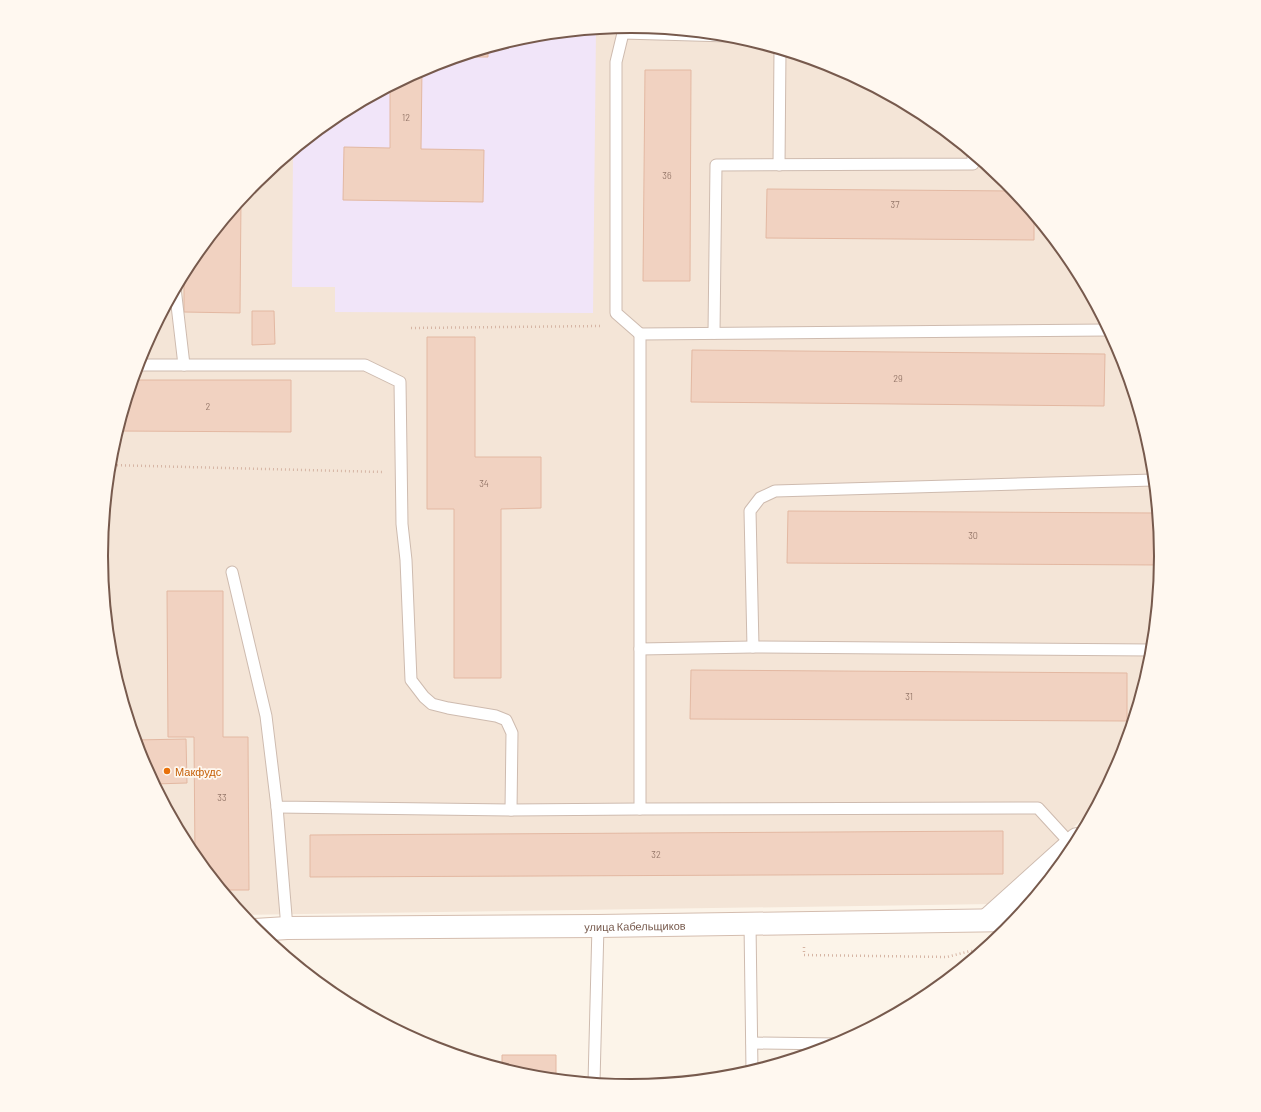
<svg xmlns="http://www.w3.org/2000/svg" width="1261" height="1112" font-family="Barlow,sans-serif">
<style>
.residential{fill:#f4e5d7}
.education{fill:#f1e5f9}
.building{fill:#f1d2c1;stroke:#e3b8a2}
.lines{fill:none;stroke-linecap:round;stroke-linejoin:round}
.lane-casing{stroke:#cebbaf;stroke-width:13}
.street-casing{stroke:#cebbaf;stroke-width:24}
.secondary-casing{stroke:#d4bdaf;stroke-width:24}
.path{stroke:#d6b5a4;stroke-width:2.5;stroke-dasharray:1 3;stroke-linecap:butt}
.lane{stroke:#fff;stroke-width:11}
.street{stroke:#fff;stroke-width:22}
.secondary{stroke:#fff;stroke-width:22}
.food-dot{fill:#e8710a;stroke:#fff8f0;stroke-width:1.5}
.labels{text-anchor:middle;dominant-baseline:central;stroke-width:3.5;stroke-linejoin:round;paint-order:stroke}
.number-label{font-size:9px;fill:#96786a}
.food-label{font-size:11px;fill:#c56008;stroke:#fff8f0;text-anchor:start}
.street-label{font-size:11px;fill:#775a4d;stroke:#fff8f0}
.rim{fill:none;stroke:#775a4d;stroke-width:2}
</style>
<rect width="100%" height="100%" fill="#fcf4e9"/>
<!-- residential -->
<path class="residential" d="M631,26L734,36L834,66L925,115L1005,181L1071,262L1120,353L1150,453L1160,556L1150,660L1120,759L1094,808L992,904L243,915L190,850L141,759L111,659L101,556L111,452L141,353L190,261L256,181L336,115L428,66L527,36Z"/>
<!-- education -->
<path class="education" d="M596,29L593,313L335,312V287H292L293,151L336,115L428,66L527,36Z"/>
<!-- building -->
<g class="building">
<path d="M488,48V57H458Z"/>
<path d="M422,69L421,149L484,150L483,202L343,200L344,147L390,148V86Z"/>
<path d="M645,70H691L690,281H643Z"/>
<path d="M767,189L1014,191L1034,216V240L766,238Z"/>
<path d="M241,200L240,313L184,312V272L190,261Z"/>
<path d="M252,311H274L275,344L252,345Z"/>
<path d="M427,337H475V457H541V508L501,509V678H454V509H427Z"/>
<path d="M692,350L1105,354L1104,406L691,402Z"/>
<path d="M133,380H291V432L117,431Z"/>
<path d="M788,511L1156,513L1160,556V565L787,563Z"/>
<path d="M167,591H223V737H248L249,890H222L195,857L194,737H168Z"/>
<path d="M691,670L1127,673V721L690,719Z"/>
<path d="M186,739L187,783L154,784L141,759L135,740Z"/>
<path d="M1003,831V874L310,877V835Z"/>
<path d="M502,1055H556V1079L527,1076L502,1068Z"/>
</g>
<g class="lines">
<!-- lane casing -->
<g class="lane-casing">
<g id="lane">
<path d="M623,27V33L728,36"/>
<path d="M623,33L616,62V313L640,334"/>
<path d="M779,165L780,50"/>
<path d="M175,288L184,365"/>
<path d="M1108,330L640,334V649L753,647L1151,650"/>
<path d="M714,333L716,165L973,164V155"/>
<path d="M137,365H365L400,382L402,524L406,560L411,680L424,697L432,704L448,708L496,716L506,720L512,733L511,810"/>
<path d="M232,572L266,716L277,807L511,810L640,809"/>
<path d="M753,647L750,511L760,498L775,491L1153,480"/>
<path d="M640,649V809L1038,808L1071,844"/>
<path d="M277,807L287,928"/>
<path d="M750,924L752,1070"/>
<path d="M752,1043L837,1044"/>
<path d="M594,1082L598,926"/>
</g>
</g>
<!-- street casing -->
<g class="street-casing">
<path id="street" d="M987,920L1077,839"/>
</g>
<!-- secondary casing -->
<g class="secondary-casing">
<g id="secondary">
<path id="s1" d="M255,930L287,928L598,926L1014,920"/>
</g>
</g>
<!-- path -->
<g class="path">
<path d="M411,328L602,326"/>
<path d="M109,465L383,472"/>
<path d="M804,947V955L947,957L970,951H981"/>
</g>
<!-- lane -->
<use href="#lane" class="lane"/>
<!-- street -->
<use href="#street" class="street"/>
<!-- secondary -->
<use href="#secondary" class="secondary"/>
</g>
<!-- markers -->
<circle class="food-dot" cx="167" cy="771" r="4"/>
<g class="labels">
<!-- number labels -->
<g class="number-label">
<text x="406" y="117">12</text>
<text x="667" y="175">36</text>
<text x="895" y="204">37</text>
<text x="898" y="378">29</text>
<text x="208" y="406">2</text>
<text x="484" y="483">34</text>
<text x="973" y="535">30</text>
<text x="909" y="696">31</text>
<text x="222" y="797">33</text>
<text x="656" y="854">32</text>
</g>
<!-- food labels -->
<g class="food-label">
<text x="175" y="771">Макфудс</text>
</g>
<!-- street labels -->
<g class="street-label">
<text stroke="none"><textPath href="#s1" startOffset="380">улица Кабельщиков</textPath></text>
</g>
</g>
<!-- crop -->
<path d="M0 0H1261V1112H0ZM108 556a523 523 0 1 1 1046 0a523 523 0 1 1-1046 0Z" fill="#fff8f0" fill-rule="evenodd"/>
<path class="rim" d="M108 556a523 523 0 1 1 1046 0a523 523 0 1 1-1046 0Z"/>
</svg>
